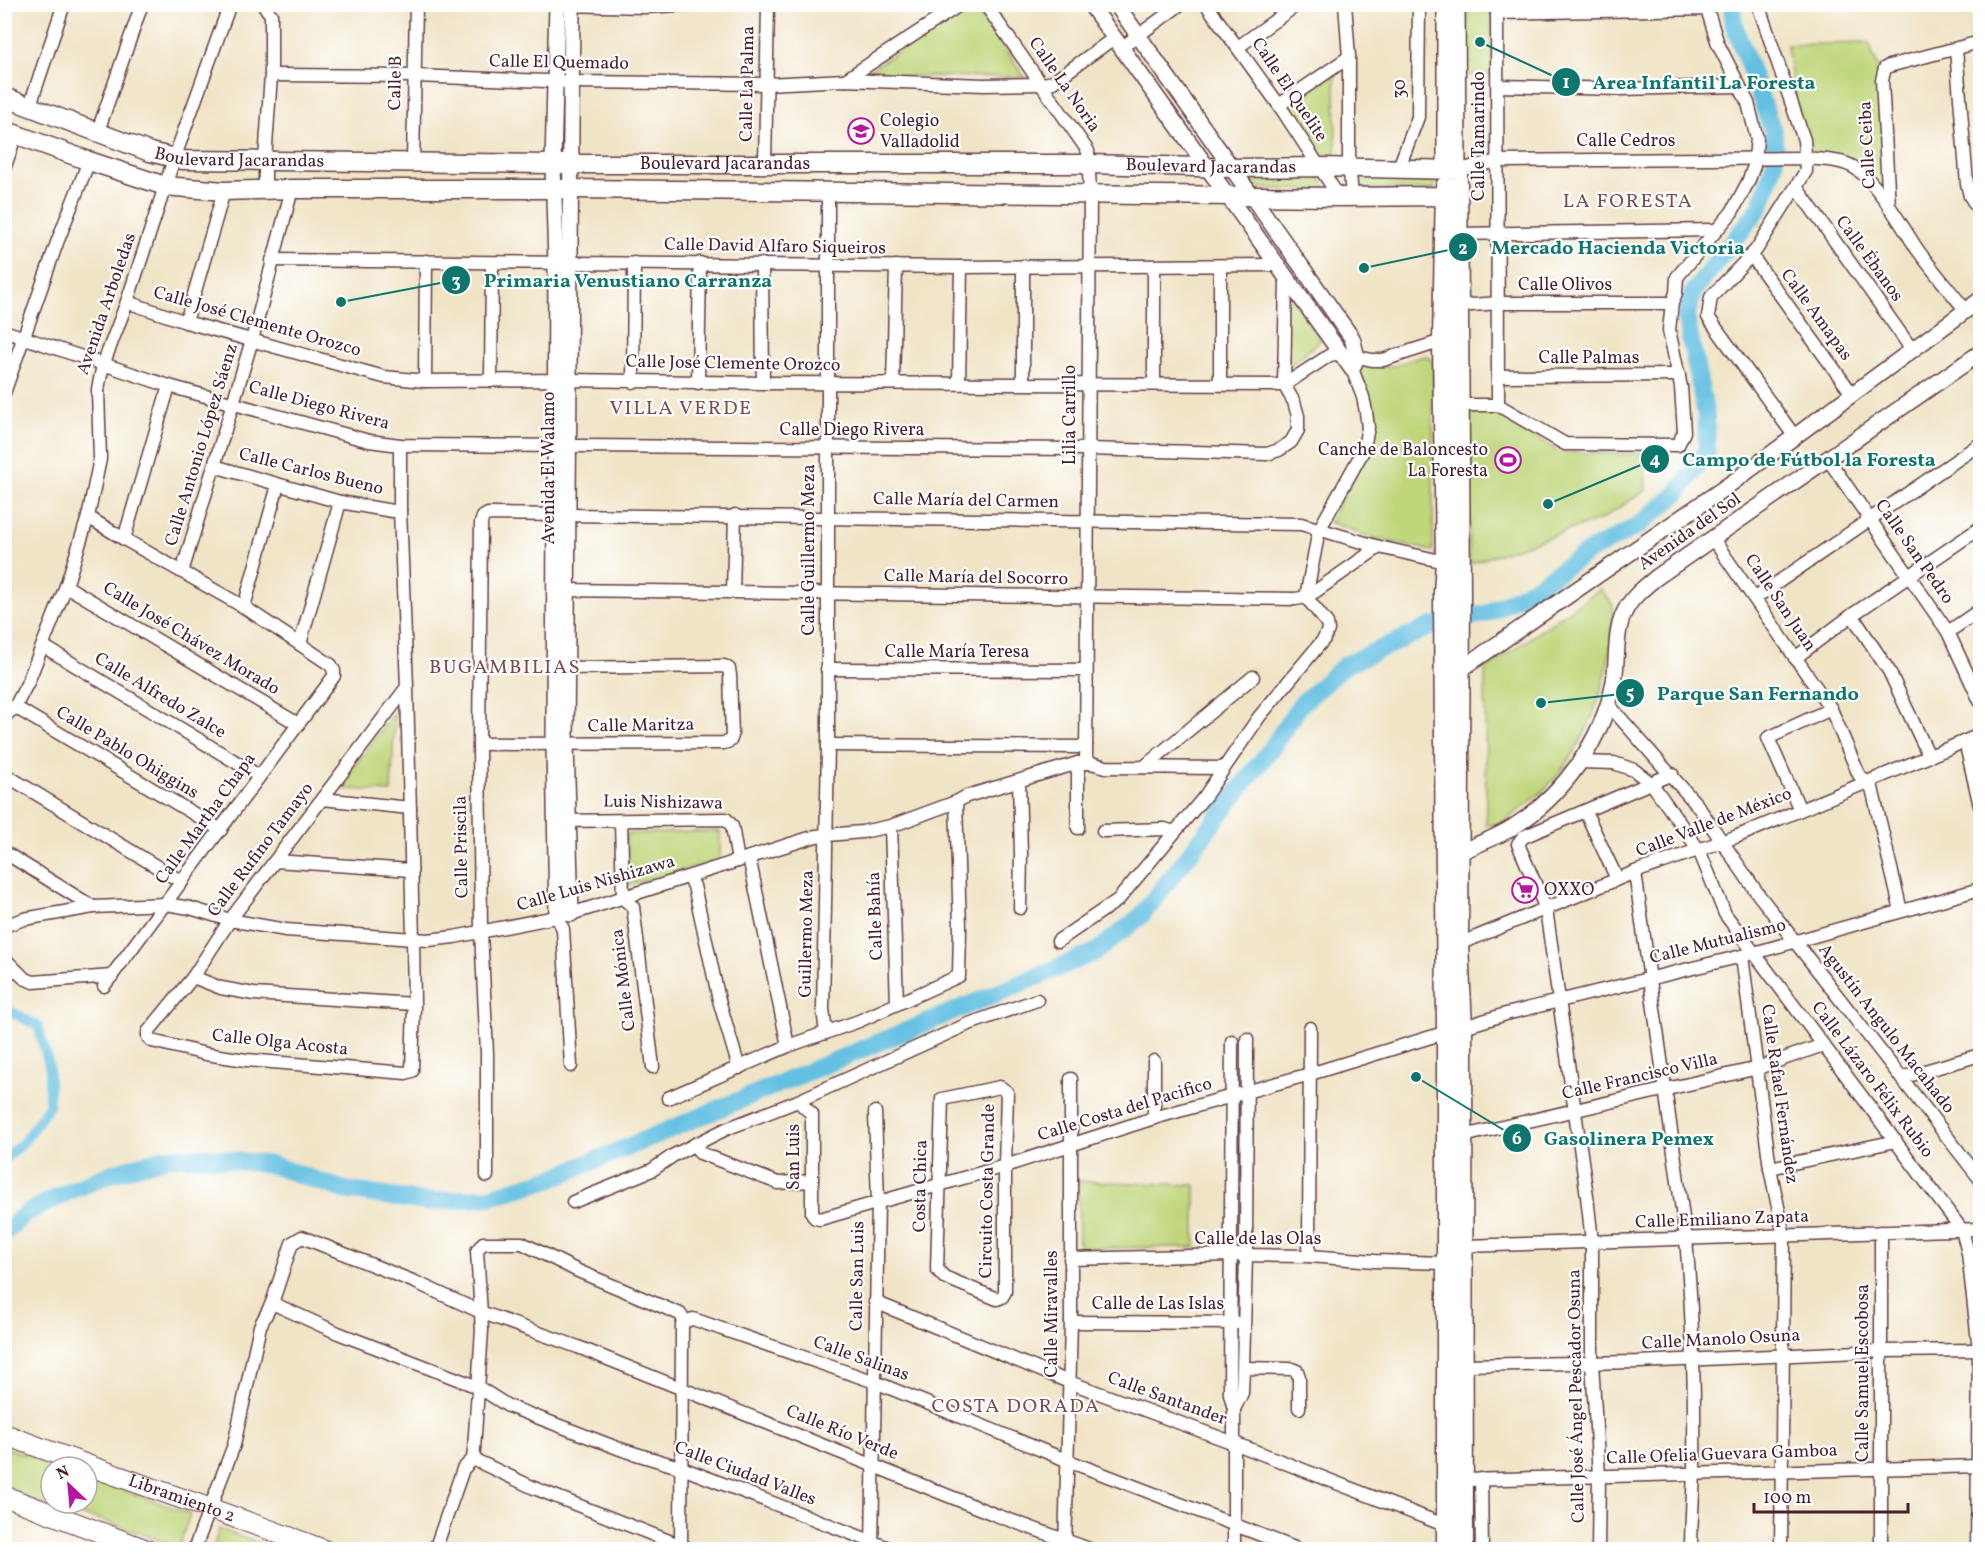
<svg xmlns="http://www.w3.org/2000/svg" width="1985" height="1554" font-family="Vollkorn,serif">
<style>
.green{fill:#bfd67a;stroke:#847a52;stroke-width:1.5}
.lines{fill:none;stroke-linecap:round;stroke-linejoin:round}
.canal{stroke:#64c0e2;stroke-width:10}
.river{stroke:#64c0e2;stroke-width:18}
.minor-casing{stroke:#633d42;stroke-width:15}
.tertiary-casing{stroke:#633d42;stroke-width:18}
.secondary-casing{stroke:#633d42;stroke-width:21}
.primary-casing{stroke:#633d42;stroke-width:22}
.minor{stroke:#fff;stroke-width:12}
.tertiary{stroke:#fff;stroke-width:15}
.secondary{stroke:#fff;stroke-width:18}
.primary{stroke:#fff;stroke-width:20}
.labels{text-anchor:middle;dominant-baseline:central;stroke-width:4.5;stroke-linejoin:round;paint-order:stroke}
.street-label{font-size:18px;fill:#4a1f2b;stroke:#fff}
.poi-label{font-size:18px;fill:#4a1f2b;stroke:#fff;text-anchor:start}
.neighbourhood-label{font-size:20px;letter-spacing:1.5px;fill:#834a4e;stroke:#fff}
.leader{fill:none;stroke:#0f766e;stroke-width:2}
.callout-dot{fill:#0f766e;stroke:#fff;stroke-width:2}
.mark-label{font-size:18px;text-anchor:middle;font-weight:bold;fill:#fff}
.callout-label{font-size:20px;text-anchor:middle;font-weight:bold;fill:#0f766e;stroke:#fff;stroke-width:4.5;stroke-linejoin:round;paint-order:stroke}
</style>
<rect width="100%" height="100%" fill="#fff"/>
<filter id="ink" filterUnits="userSpaceOnUse"><feTurbulence type="fractalNoise" baseFrequency=".0167" numOctaves="2"/><feDisplacementMap in="SourceGraphic" scale="12" xChannelSelector="R" yChannelSelector="G"/><feConvolveMatrix kernelMatrix="1 2 1 2 8 2 1 2 1" color-interpolation-filters="sRGB"/></filter>
<filter id="wash" filterUnits="userSpaceOnUse"><feTurbulence type="fractalNoise" baseFrequency=".008" numOctaves="4" result="noise"/><feDisplacementMap in="SourceGraphic" scale="24" xChannelSelector="R" yChannelSelector="G"/><feGaussianBlur stdDeviation="1.35" result="paint"/><feColorMatrix in="noise" values="0 0 0 0 0 0 0 0 0 0 0 0 0 0 0 0 0 1.4 0 .05"/><feComposite in="paint" operator="in"/></filter>
<g filter="url(#wash)">
<rect width="100%" height="100%" fill="#f0e4c6"/>
<!-- green -->
<g class="green">
<path d="M972,4L1025,77L860,76L970,5Z"/>
<path d="M1468,5H1491L1492,75H1467Z"/>
<path d="M1869,43L1882,80L1889,208L1859,171L1805,156L1797,118L1787,45Z"/>
<path d="M1335,74L1336,154L1321,157L1287,107Z"/>
<path d="M1246,173L1317,174L1329,191L1257,188Z"/>
<path d="M1354,174L1436,176L1434,190L1357,189Z"/>
<path d="M1282,284L1321,340L1283,371Z"/>
<path d="M1427,356L1433,361V551L1373,538L1329,522L1373,441L1375,415L1358,364C1370,365 1381,368 1393,366C1405,363 1414,357 1427,356Z"/>
<path d="M1497,409L1559,452L1644,454L1646,490L1602,519L1469,564V410Z"/>
<path d="M1600,589L1613,605C1613,681 1586,763 1522,808C1510,817 1501,826 1486,825L1485,670Z"/>
<path d="M395,712L391,792L337,788Z"/>
<path d="M720,831V860L628,885L626,834Z"/>
<path d="M1078,1181L1195,1185V1247L1079,1248Z"/>
<path d="M4,1447L61,1467H51V1503H87V1477L190,1514L179,1547L99,1519L63,1512L5,1491Z"/>
<path d="M219,1529L277,1549H279H213Z"/>
</g>
<g class="lines">
<!-- canal -->
<path class="canal" d="M4,1008L38,1026L49,1065V1106L24,1141L4,1160"/>
<!-- river -->
<path class="river" d="M4,1233L25,1214L70,1191L113,1173L167,1157H205L272,1165L344,1190L427,1202L490,1197L553,1178L1096,952L1141,916L1271,749L1301,704L1345,665L1429,627L1488,613L1534,588L1588,552L1638,526L1677,494L1707,451L1706,416L1686,317L1693,292L1761,206L1775,162L1774,134L1734,25L1732,4"/>
</g>
</g>
<g filter="url(#ink)">
<g class="lines">
<!-- minor casing -->
<g class="minor-casing">
<g id="minor">
<path d="M263,4L271,15V75L265,160V190"/>
<path d="M985,4L1088,151L1090,193L1086,763"/>
<path d="M1206,4L1279,105L1339,197"/>
<path d="M1345,4L1349,57V161L1352,197"/>
<path d="M1758,4L1804,140L1806,171L1756,250L1711,297L1708,317L1795,437"/>
<path d="M563,5L645,7L696,4"/>
<path d="M1497,7L1498,405"/>
<path d="M1497,13L1707,9L1718,44L1748,103L1757,139L1754,166L1748,182L1732,212L1677,277L1676,293L1672,303L1669,330L1681,387L1684,432L1678,445L1565,444L1498,405"/>
<path d="M1238,47L1298,4"/>
<path d="M1121,48L1181,4"/>
<path d="M1956,49L1967,184L1970,196L1980,212"/>
<path d="M271,75L415,76L572,82L767,84L845,80L984,85L1043,84L1053,82L1114,38"/>
<path d="M845,80L961,4"/>
<path d="M1498,86L1621,89L1739,86"/>
<path d="M30,105L64,4"/>
<path d="M1279,105L1349,57"/>
<path d="M98,131L142,4"/>
<path d="M413,163L416,4"/>
<path d="M765,164L768,4"/>
<path d="M4,169L16,134"/>
<path d="M1398,170L1418,117L1419,4"/>
<path d="M1458,170L1498,161L1806,158C1821,160 1841,159 1855,168C1877,182 1902,226 1917,249C1932,270 1950,290 1966,311"/>
<path d="M1797,188L1913,351"/>
<path d="M1889,207L1882,80L1885,68L1889,66L1980,42"/>
<path d="M1458,234L1716,230"/>
<path d="M1751,255L1853,395"/>
<path d="M272,260L961,267L1278,265"/>
<path d="M762,264L763,383"/>
<path d="M1023,266V383"/>
<path d="M1154,267V384"/>
<path d="M127,302L186,322L384,377L425,381L569,380L763,383L1284,385L1330,355L1340,353L1372,360H1383L1442,341"/>
<path d="M1458,306L1499,303H1672"/>
<path d="M186,322L224,191"/>
<path d="M4,331L169,386L369,441L400,445L1087,449L1267,454L1279,450L1291,442L1298,430V416L1294,402L1284,385L1286,277"/>
<path d="M1499,376L1679,375"/>
<path d="M425,381L426,261"/>
<path d="M491,381L492,263"/>
<path d="M633,382L634,263"/>
<path d="M698,383L700,263"/>
<path d="M893,383L896,266"/>
<path d="M959,383L961,267"/>
<path d="M1220,384V266"/>
<path d="M4,393L58,240L89,161"/>
<path d="M1458,405H1498"/>
<path d="M400,445V510L407,687L230,920L193,977L148,1032V1037L152,1041L206,1054L246,1060L406,1073L412,1071L414,1004L413,940L407,687"/>
<path d="M1828,459L1948,632L1980,701"/>
<path d="M214,466L340,502L392,511L400,510"/>
<path d="M88,517L124,539L244,607L331,665L334,671V676L104,986"/>
<path d="M124,539L169,386"/>
<path d="M1713,539L1831,709L1859,775L1872,788L1901,911"/>
<path d="M182,572L252,340L292,189"/>
<path d="M66,586L298,724"/>
<path d="M560,590L1296,599L1306,597L1316,591L1379,547"/>
<path d="M733,592L735,515"/>
<path d="M1755,598L1980,444"/>
<path d="M244,607L278,485"/>
<path d="M1852,615L1889,671L1929,756"/>
<path d="M1948,632L1980,610"/>
<path d="M300,644L340,502"/>
<path d="M43,646L259,776"/>
<path d="M1795,658L1852,615L1980,528"/>
<path d="M827,669L1086,670"/>
<path d="M1608,704L1697,805L1758,894L1980,1179"/>
<path d="M15,707L221,830"/>
<path d="M4,717L15,707L28,682L66,586L88,517L100,459L98,389L103,365L127,302L174,159L230,4"/>
<path d="M1965,741L1980,806"/>
<path d="M479,744L724,743L730,741L732,736L730,675L729,669L724,666L560,668"/>
<path d="M828,745L1082,747L1086,745"/>
<path d="M1580,762L1614,763L1634,770L1652,784L1699,850L1725,914L1962,1230L1968,1253L1979,1350L1977,1550"/>
<path d="M1144,767L1253,677"/>
<path d="M4,774L182,882"/>
<path d="M1019,781L1021,854L1020,908"/>
<path d="M322,799L410,808"/>
<path d="M1800,810L1768,738L1831,709"/>
<path d="M1585,811L1617,879"/>
<path d="M559,821L726,819L732,826L738,861"/>
<path d="M621,821L623,898L633,907L653,1067"/>
<path d="M891,826L897,1004"/>
<path d="M1078,828V763"/>
<path d="M1103,831L1165,829L1174,832"/>
<path d="M4,852L93,907"/>
<path d="M749,857L788,1046"/>
<path d="M275,861L411,870"/>
<path d="M1635,872L1686,1239C1693,1317 1695,1394 1694,1472C1693,1498 1691,1524 1691,1550"/>
<path d="M689,877L694,886L719,1000L739,1068"/>
<path d="M557,917L563,929L571,1066"/>
<path d="M4,926L24,919L93,907L166,904L190,908L230,920L286,930L428,940L454,937L571,914L816,836L862,832L891,826L956,802L967,796L1078,763H1091L1106,767L1223,768"/>
<path d="M1058,941L1118,900L1205,796L1259,717L1324,639L1328,630L1327,623L1306,597L1319,530L1363,451L1368,428L1366,412L1363,397L1352,369"/>
<path d="M1459,944L1635,872L1738,836L1980,735"/>
<path d="M1742,956L1770,1168L1784,1236L1781,1550"/>
<path d="M4,958L24,978L33,982L112,976"/>
<path d="M193,977L221,988L254,994L414,1004"/>
<path d="M826,1033L823,1009L828,745V192"/>
<path d="M1232,1041L1230,1394L1234,1409V1550"/>
<path d="M1901,1078L1980,1055"/>
<path d="M1000,1087L1007,1092L1005,1166V1292L1002,1297L997,1299L944,1277L937,1269L942,1099Z"/>
<path d="M668,1098L788,1046L859,1021L959,976L960,928L956,802"/>
<path d="M798,1101L812,1114V1213L815,1218L820,1219L1005,1166L1154,1118L1310,1074L1506,1014L1754,953L1980,889"/>
<path d="M1154,1118V1061"/>
<path d="M1463,1136L1758,1068L1823,1045"/>
<path d="M695,1144L700,1153L778,1183L811,1181"/>
<path d="M1770,1168L1896,1141"/>
<path d="M487,1176V1053L481,932L479,744L481,523L483,517L488,514C759,515 1030,519 1301,524L1379,547L1445,562"/>
<path d="M573,1202L652,1170L674,1155L726,1129L798,1101L966,1025L1037,1000"/>
<path d="M1464,1246L1980,1229"/>
<path d="M1309,1256L1310,1028"/>
<path d="M1070,1259L1231,1255L1309,1256L1375,1261L1446,1263"/>
<path d="M875,1302L1069,1382L1234,1443L1452,1528"/>
<path d="M272,1303L338,1333L478,1387L508,1406L620,1449L682,1468L894,1550"/>
<path d="M685,1321L693,1319L875,1382L1066,1460L1300,1550"/>
<path d="M1071,1322L1237,1323"/>
<path d="M1464,1365L1638,1362L1881,1351L1980,1350"/>
<path d="M1243,1368L1292,1369L1297,1371L1299,1377V1408"/>
<path d="M1234,1409L1242,1393L1243,1368L1246,1256L1247,1039"/>
<path d="M473,1459L534,1488L692,1550"/>
<path d="M1481,1479L1482,1550"/>
<path d="M1464,1480L1980,1466"/>
<path d="M872,1548L878,1202L875,1112"/>
<path d="M194,1550L234,1445L260,1326L272,1303L292,1243L302,1237L415,1282L483,1313L578,1347L996,1515L1092,1550"/>
<path d="M435,1550L463,1469L473,1459L474,1449L482,1330L477,1251L483,1243H522L578,1271L680,1314L685,1321"/>
<path d="M681,1550L682,1325L685,1321"/>
<path d="M1065,1550L1071,1322V1079"/>
<path d="M1598,1550L1599,1476L1592,1363V1242L1587,1196L1546,909L1518,844L1523,837L1672,774"/>
<path d="M1881,1550V1232"/>
</g>
</g>
<!-- tertiary casing -->
<g class="tertiary-casing">
<g id="tertiary">
<path d="M557,4L553,164L556,264L554,745L557,917"/>
<path d="M1090,4L1352,369"/>
<path d="M1116,4L1352,338L1357,357L1352,369"/>
<path d="M1445,4V170"/>
<path d="M1457,4L1458,170"/>
<path d="M1460,670L1733,482L1980,300"/>
<path d="M1459,853C1477,844 1496,838 1513,827C1563,796 1603,740 1614,681C1618,658 1614,630 1626,609C1633,596 1646,586 1657,577L1980,353"/>
<path d="M571,914L566,745L572,4"/>
</g>
</g>
<!-- secondary casing -->
<g class="secondary-casing">
<g id="secondary">
<path id="s1" d="M4,97L150,152L183,160L553,164H1089L1233,168L1319,167L1458,170L1461,595L1459,944L1463,1028L1464,1550"/>
<path d="M4,130L89,161L165,186L224,191L292,189H571L1339,197L1445,196L1458,192"/>
<path d="M1445,186L1442,341L1445,562L1443,593L1446,1032V1550"/>
</g>
</g>
<!-- primary casing -->
<g class="primary-casing">
<g id="primary">
<path id="s2" d="M4,1434C110,1475 218,1510 324,1550"/>
<path d="M4,1496L147,1550"/>
</g>
</g>
<!-- minor -->
<use href="#minor" class="minor"/>
<!-- tertiary -->
<use href="#tertiary" class="tertiary"/>
<!-- secondary -->
<use href="#secondary" class="secondary"/>
<!-- primary -->
<use href="#primary" class="primary"/>
</g>
</g>
<!-- icons -->
<defs>
<g id="school-ring" transform="scale(1.35)"><circle r="9.5" fill="#fff" stroke="#b5179e" stroke-width="1.5"/><path d="M0-5L7-2L0 1L-7-2ZM-4 1L0 2.5L4 1V4Q0 6-4 4Z" fill="#b5179e"/></g>
<g id="stadium-ring" transform="scale(1.35)"><circle r="9.5" fill="#fff" stroke="#b5179e" stroke-width="1.5"/><path d="M0-5a6.5 5 0 1 0 0 10a6.5 5 0 1 0 0-10ZM-3.5-1.8h7v3.6h-7Z" fill="#b5179e"/></g>
<g id="supermarket-ring" transform="scale(1.35)"><circle r="9.5" fill="#fff" stroke="#b5179e" stroke-width="1.5"/><path d="M-6-5.5h2.5l.6 2H6L4.5 2H-2.5L-4.4-4H-6ZM-1.5 3.2a1.3 1.3 0 1 0 .1 0ZM3 3.2a1.3 1.3 0 1 0 .1 0Z" fill="#b5179e"/></g>
</defs>
<g fill-rule="evenodd">
<use href="#school-ring" x="861" y="131"/>
<use href="#stadium-ring" x="1508" y="460"/>
<use href="#supermarket-ring" x="1525" y="890"/>
</g>
<g class="labels">
<!-- street labels -->
<g class="street-label">
<text transform="translate(559 63) rotate(1)">Calle El Quemado</text>
<text transform="translate(396 83) rotate(-89)">Calle B</text>
<text transform="translate(748 84) rotate(-89)">Calle La Palma</text>
<text transform="translate(1064 85) rotate(55)">Calle La Noria</text>
<text transform="translate(1400 89) rotate(-90)">30</text>
<text transform="translate(1289 90) rotate(56)">Calle El Quelite</text>
<text transform="translate(1479 136) rotate(-90)">Calle Tamarindo</text>
<text x="1626" y="141">Calle Cedros</text>
<text transform="translate(1868 145) rotate(-93)">Calle Ceiba</text>
<text stroke="none"><textPath href="#s1" startOffset="246">Boulevard Jacarandas</textPath></text>
<text stroke="none"><textPath href="#s1" startOffset="732">Boulevard Jacarandas</textPath></text>
<text stroke="none"><textPath href="#s1" startOffset="1218">Boulevard Jacarandas</textPath></text>
<text transform="translate(775 247) rotate(1)">Calle David Alfaro Siqueiros</text>
<text transform="translate(1869 259) rotate(54)">Calle Ébanos</text>
<text x="1565" y="285">Calle Olivos</text>
<text transform="translate(107 304) rotate(-71)">Avenida Arboledas</text>
<text transform="translate(1816 315) rotate(54)">Calle Amapas</text>
<text transform="translate(257 322) rotate(16)">Calle José Clemente Orozco</text>
<text x="1589" y="358">Calle Palmas</text>
<text transform="translate(733 364) rotate(1)">Calle José Clemente Orozco</text>
<text transform="translate(319 406) rotate(15)">Calle Diego Rivera</text>
<text transform="translate(1070 415) rotate(-90)">Lilia Carrillo</text>
<text x="852" y="430">Calle Diego Rivera</text>
<text transform="translate(202 445) rotate(-73)">Calle Antonio López Sáenz</text>
<text transform="translate(549 468) rotate(-90)">Avenida El Walamo</text>
<text transform="translate(311 472) rotate(14)">Calle Carlos Bueno</text>
<text transform="translate(966 501) rotate(1)">Calle María del Carmen</text>
<text transform="translate(1690 532) rotate(-35)">Avenida del Sol</text>
<text transform="translate(809 550) rotate(-90)">Calle Guillermo Meza</text>
<text transform="translate(1914 552) rotate(55)">Calle San Pedro</text>
<text transform="translate(976 578) rotate(1)">Calle María del Socorro</text>
<text transform="translate(1780 603) rotate(56)">Calle San Juan</text>
<text transform="translate(191 639) rotate(31)">Calle José Chávez Morado</text>
<text x="957" y="652">Calle María Teresa</text>
<text transform="translate(160 696) rotate(31)">Calle Alfredo Zalce</text>
<text transform="translate(641 726) rotate(-1)">Calle Maritza</text>
<text transform="translate(127 753) rotate(31)">Calle Pablo Ohiggins</text>
<text transform="translate(663 803) rotate(1)">Luis Nishizawa</text>
<text transform="translate(206 819) rotate(-54)">Calle Martha Chapa</text>
<text transform="translate(1714 823) rotate(-21)">Calle Valle de México</text>
<text transform="translate(462 847) rotate(-91)">Calle Priscila</text>
<text transform="translate(261 850) rotate(-53)">Calle Rufino Tamayo</text>
<text transform="translate(596 884) rotate(-16)">Calle Luis Nishizawa</text>
<text transform="translate(876 916) rotate(-92)">Calle Bahía</text>
<text transform="translate(807 934) rotate(-89)">Guillermo Meza</text>
<text transform="translate(1718 942) rotate(-14)">Calle Mutualismo</text>
<text transform="translate(624 980) rotate(-97)">Calle Mónica</text>
<text transform="translate(1886 1029) rotate(52)">Agustín Angulo Macahado</text>
<text transform="translate(280 1043) rotate(6)">Calle Olga Acosta</text>
<text transform="translate(1640 1077) rotate(-13)">Calle Francisco Villa</text>
<text transform="translate(1872 1080) rotate(53)">Calle Lázaro Félix Rubio</text>
<text transform="translate(1779 1094) rotate(82)">Calle Rafael Fernández</text>
<text transform="translate(1125 1110) rotate(-17)">Calle Costa del Pacifico</text>
<text transform="translate(794 1157) rotate(-90)">San Luis</text>
<text transform="translate(921 1186) rotate(-89)">Costa Chica</text>
<text transform="translate(988 1191) rotate(-89)">Circuito Costa Grande</text>
<text transform="translate(1722 1220) rotate(-2)">Calle Emiliano Zapata</text>
<text x="1258" y="1239">Calle de las Olas</text>
<text transform="translate(858 1276) rotate(-89)">Calle San Luis</text>
<text x="1158" y="1304">Calle de Las Islas</text>
<text transform="translate(1052 1314) rotate(-90)">Calle Miravalles</text>
<text transform="translate(1721 1340) rotate(-3)">Calle Manolo Osuna</text>
<text transform="translate(861 1359) rotate(20)">Calle Salinas</text>
<text transform="translate(1863 1373) rotate(-90)">Calle Samuel Escobosa</text>
<text transform="translate(1577 1396) rotate(-91)">Calle José Ángel Pescador Osuna</text>
<text transform="translate(1167 1399) rotate(20)">Calle Santander</text>
<text transform="translate(842 1433) rotate(22)">Calle Río Verde</text>
<text transform="translate(1722 1455) rotate(-2)">Calle Ofelia Guevara Gamboa</text>
<text transform="translate(745 1474) rotate(21)">Calle Ciudad Valles</text>
<text stroke="none"><textPath href="#s2" startOffset="189">Libramiento 2</textPath></text>
</g>
<!-- poi labels -->
<g class="poi-label">
<text x="880" y="121">Colegio<tspan x="880" dy="21">Valladolid</tspan></text>
<text x="1488" y="450" text-anchor="end">Canche de Baloncesto<tspan x="1488" dy="21">La Foresta</tspan></text>
<text x="1544" y="890">OXXO</text>
</g>
<!-- neighbourhood labels -->
<g class="neighbourhood-label">
<text x="1628" y="202">LA FORESTA</text>
<text x="681" y="409">VILLA VERDE</text>
<text x="505" y="668">BUGAMBILIAS</text>
<text x="1016" y="1407">COSTA DORADA</text>
</g>
</g>
<!-- callouts -->
<path class="leader" d="M1480 42L1566 82M1364 268L1463 247M341 302L456 280M1548 504L1655 459M1541 703L1630 693M1416 1077L1517 1138"/>
<g class="callout-dot">
<circle cx="1480" cy="42" r="6"/>
<circle cx="1364" cy="268" r="6"/>
<circle cx="341" cy="302" r="6"/>
<circle cx="1548" cy="504" r="6"/>
<circle cx="1541" cy="703" r="6"/>
<circle cx="1416" cy="1077" r="6"/>
<circle cx="1566" cy="82" r="15"/>
<circle cx="1463" cy="247" r="15"/>
<circle cx="456" cy="280" r="15"/>
<circle cx="1655" cy="459" r="15"/>
<circle cx="1630" cy="693" r="15"/>
<circle cx="1517" cy="1138" r="15"/>
</g>
<g class="mark-label">
<text x="1566" y="88">1</text>
<text x="1463" y="254">2</text>
<text x="456" y="287">3</text>
<text x="1655" y="465">4</text>
<text x="1630" y="699">5</text>
<text x="1517" y="1144">6</text>
</g>
<g class="callout-label">
<text x="1704" y="89">Area Infantil La Foresta</text>
<text x="1618" y="254">Mercado Hacienda Victoria</text>
<text x="628" y="287">Primaria Venustiano Carranza</text>
<text x="1809" y="466">Campo de Fútbol la Foresta</text>
<text x="1758" y="700">Parque San Fernando</text>
<text x="1629" y="1145">Gasolinera Pemex</text>
</g>
<!-- margin -->
<rect width="1985" height="1554" fill="none" stroke="#fff" stroke-width="24"/>
<!-- north arrow -->
<g transform="translate(69 1485) rotate(334)"><circle r="28" fill="#ffffff" stroke="#b7a5aa" stroke-width="1.5"/>
<path d="M0-4.5L10 22L0 15L-10 22Z" fill="#b5179e"/>
<text y="-9" font-size="16" font-weight="bold" text-anchor="middle" fill="#4a1f2b">N</text>
</g>
<!-- scale -->
<path d="M1754 1503v9h154v-9" fill="none" stroke="#4a1f2b" stroke-width="3"/>
<text x="1763" y="1503" font-size="18" fill="#4a1f2b" stroke="#ffffff" stroke-width="4.5" paint-order="stroke">100 m</text>
</svg>
